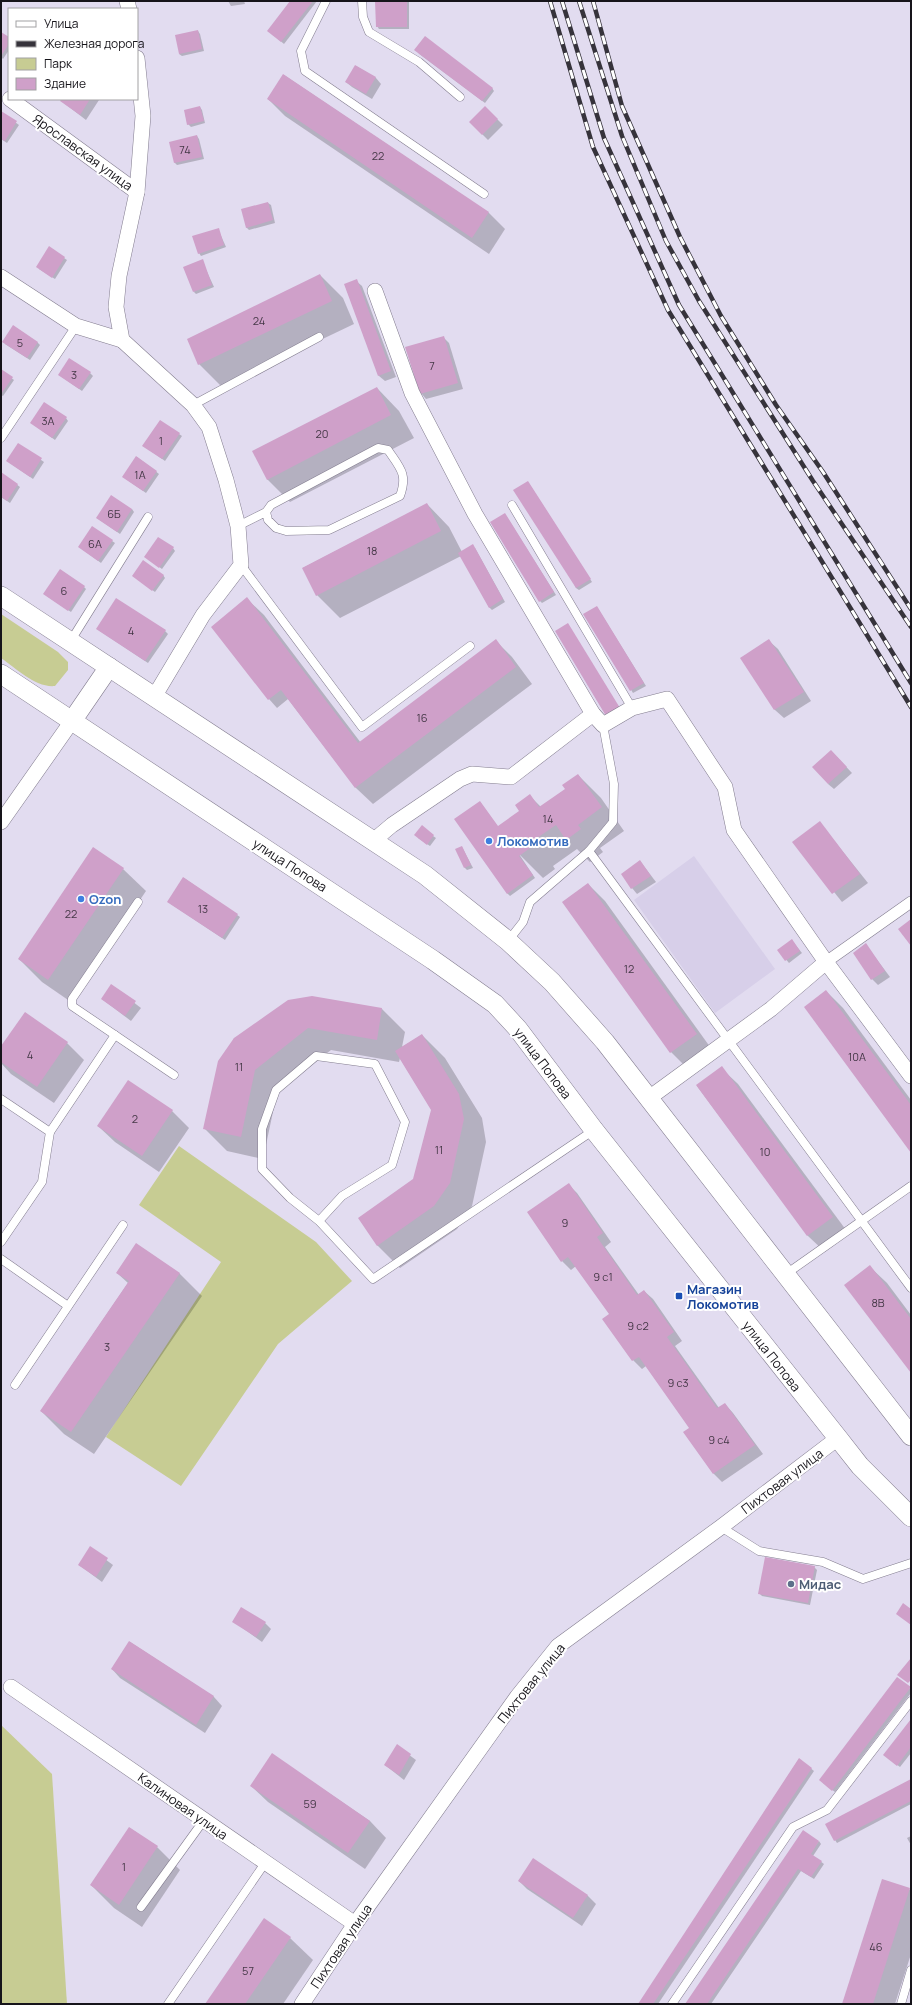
<svg xmlns="http://www.w3.org/2000/svg" width="912" height="2005" font-family="Manrope,sans-serif">
<style>
.built{fill:#d7cfe9}
.green{fill:#c7cc93}
.shadow{fill:#0003}
.building{fill:#cfa0c9}
.lines{fill:none;stroke-linecap:round;stroke-linejoin:round}
.service-casing{stroke:#837d8f;stroke-width:9}
.pedestrian-casing{stroke:#837d8f;stroke-width:12}
.minor-casing{stroke:#837d8f;stroke-width:16}
.tertiary-casing{stroke:#837d8f;stroke-width:20}
.service{stroke:#fff;stroke-width:8}
.pedestrian{stroke:#fff;stroke-width:11}
.minor{stroke:#fff;stroke-width:15}
.tertiary{stroke:#fff;stroke-width:19}
.rail-casing{stroke:#36333b;stroke-width:4.5}
.rail{stroke:#fff;stroke-width:3;stroke-dasharray:9;stroke-linecap:butt}
.shop-dot{fill:#3f7fe0;stroke:#fff;stroke-width:1.5}
.transit-dot{fill:#1a4fb4;stroke:#fff;stroke-width:1.5}
.service-dot{fill:#5c6f8a;stroke:#fff;stroke-width:1.5}
.labels{text-anchor:middle;dominant-baseline:central;stroke-width:4;stroke-linejoin:round;paint-order:stroke}
.number-label{font-size:11px;fill:#443746}
.street-label{font-size:13px;fill:#16141a;stroke:#fff}
.shop-label{font-size:13px;font-weight:bold;fill:#366cbe;stroke:#fff;text-anchor:start}
.transit-label{font-size:13px;font-weight:bold;fill:#164399;stroke:#fff;text-anchor:start}
.service-label{font-size:13px;font-weight:bold;fill:#4e5e75;stroke:#fff;text-anchor:start}
</style>
<rect width="100%" height="100%" fill="#e2dcf0"/>
<!-- built -->
<path class="built" d="M694,856L775,969L715,1013L634,900Z"/>
<!-- green -->
<g class="green">
<path d="M1,614L58,652L68,662V670L55,686C36,688 17,669 1,658Z"/>
<path d="M179,1146L316,1242L352,1281L278,1344L181,1486L106,1437L221,1262L139,1205Z"/>
<path d="M1,1725L52,1774L67,2004H1Z"/>
</g>
<!-- shadow -->
<g class="shadow">
<path d="M228,1H244L245,4L231,6Z"/>
<path d="M291,1H317L284,44L271,33Z"/>
<path d="M376,1H409V29H379L377,26Z"/>
<path d="M198,31L200,34L204,51L182,56L179,54Z"/>
<path d="M1,33L9,38V50L3,59L1,57Z"/>
<path d="M418,53L492,88L494,91L485,103Z"/>
<path d="M356,66L376,78L381,84L372,99L352,87L346,82Z"/>
<path d="M284,75L489,213L505,229L489,254L285,116L268,99Z"/>
<path d="M56,99L62,100H99L86,120L60,100Z"/>
<path d="M200,107L202,110L205,123L191,127L188,124Z"/>
<path d="M485,107L503,125L488,140L470,122Z"/>
<path d="M1,112L19,125L7,143L1,139Z"/>
<path d="M197,136L199,139L204,159L177,165L175,163L170,143Z"/>
<path d="M268,203L271,205L275,223L249,230L246,227Z"/>
<path d="M218,229L226,247L201,256L199,253Z"/>
<path d="M49,248L67,260L55,279L39,269Z"/>
<path d="M202,261L214,287L196,294L194,292Z"/>
<path d="M320,275L343,298L354,324L222,387L199,364L188,340Z"/>
<path d="M356,281L362,286L396,377L385,381L379,376L345,285Z"/>
<path d="M443,337L449,343L463,389L426,399L421,393Z"/>
<path d="M37,342L40,345L30,360L5,344Z"/>
<path d="M1,370L14,380L3,396L1,395Z"/>
<path d="M90,373L93,376L82,391L62,377Z"/>
<path d="M377,388L399,411L414,438L290,502L267,479Z"/>
<path d="M66,418L68,421L55,440L34,425Z"/>
<path d="M179,434L182,436L165,461L144,446Z"/>
<path d="M18,444L44,462L33,479L10,463Z"/>
<path d="M137,457L159,474L146,493L126,479Z"/>
<path d="M1,473L20,487L10,503L1,497Z"/>
<path d="M528,482L592,582L579,590L576,588Z"/>
<path d="M427,504L449,527L462,552L475,548L505,602L492,610L489,607L461,556L340,618L317,595L303,568Z"/>
<path d="M132,509L134,512L120,534L97,518Z"/>
<path d="M505,514L556,595L542,603L540,601Z"/>
<path d="M112,541L115,543L101,563L82,549Z"/>
<path d="M173,548L175,551L162,569L148,559Z"/>
<path d="M163,575L165,578L155,592L133,576Z"/>
<path d="M84,587L86,589L71,612L47,596Z"/>
<path d="M247,599L264,615L361,743L496,641L512,657L532,684L373,804L356,788L288,699L277,708L269,699Z"/>
<path d="M597,607L646,686L633,693L585,614Z"/>
<path d="M100,631H165L168,634L148,663Z"/>
<path d="M769,641L778,649L811,701L784,718L775,710L741,658Z"/>
<path d="M837,757L852,773L834,789L828,784Z"/>
<path d="M578,775L601,798L624,831L600,848L603,852L590,862L577,849L553,866L555,869L543,878L519,854L535,878L510,896L507,893L480,802L498,827L521,811L530,796L541,807L566,789Z"/>
<path d="M820,823L868,883L842,902L794,842Z"/>
<path d="M433,836L436,838L430,846L418,838Z"/>
<path d="M462,847L473,868L467,870L465,868Z"/>
<path d="M640,861L656,882L637,894L632,888Z"/>
<path d="M123,869L146,891L71,1002L42,982L19,959Z"/>
<path d="M184,878L240,917L225,940L171,904Z"/>
<path d="M588,884L605,901L713,1051L688,1069L671,1052L563,902Z"/>
<path d="M794,943L802,953L789,963L778,950Z"/>
<path d="M866,945L890,977L878,985L872,979Z"/>
<path d="M112,986L141,1008L131,1021L102,999Z"/>
<path d="M826,991L843,1008L911,1100V1151Z"/>
<path d="M382,1009L405,1032L402,1047L422,1035L445,1058L482,1118L486,1142L472,1206L457,1229L400,1268L377,1245L414,1180L432,1110L400,1058L399,1062L331,1050L277,1093L263,1159L227,1151L204,1128L234,1038Z"/>
<path d="M25,1013L67,1043L84,1060L54,1103L11,1074L1,1063V1048Z"/>
<path d="M721,1068L738,1084L849,1234L825,1252L808,1236L697,1086Z"/>
<path d="M172,1111L189,1128L159,1172L115,1142L98,1126Z"/>
<path d="M568,1184L577,1193L611,1242L605,1247L639,1295L644,1291L653,1299L682,1341L675,1346L719,1408L725,1404L733,1413L763,1454L722,1482L714,1474L685,1433L691,1428L646,1366L642,1369L633,1360L611,1315L576,1266L571,1270L562,1261Z"/>
<path d="M870,1267L887,1283L911,1315V1371Z"/>
<path d="M117,1273H179L202,1296L94,1454L64,1434L41,1411L128,1283Z"/>
<path d="M90,1548L113,1565L102,1582L79,1565Z"/>
<path d="M814,1567L817,1570L810,1605L762,1596L760,1594Z"/>
<path d="M233,1621L265,1623L271,1629L262,1642Z"/>
<path d="M130,1642L214,1697L222,1706L205,1733L120,1678L112,1669Z"/>
<path d="M910,1688L911,1693L835,1792L823,1783Z"/>
<path d="M911,1720V1753L900,1767L887,1757Z"/>
<path d="M397,1746L416,1760L404,1780L385,1765Z"/>
<path d="M273,1755L370,1821L386,1838L365,1869L268,1802L251,1786Z"/>
<path d="M799,1759L814,1771L658,2004H639Z"/>
<path d="M911,1780V1804L837,1843L835,1840Z"/>
<path d="M130,1828L157,1847L180,1870L142,1927L114,1908L91,1885Z"/>
<path d="M911,1836V1845L907,1838Z"/>
<path d="M819,1841L821,1844L813,1856L824,1864L814,1879L801,1871L711,2004H687Z"/>
<path d="M533,1860L588,1896L596,1904L582,1926L527,1889L519,1881Z"/>
<path d="M883,1880L911,1890V1954L895,2004H843Z"/>
<path d="M290,1938L313,1960L283,2004H207Z"/>
</g>
<!-- building -->
<g class="building">
<path d="M290,1H313L281,42L267,31Z"/>
<path d="M375,1H407V27H376Z"/>
<path d="M198,30L202,49L179,54L175,35Z"/>
<path d="M1,32L9,37V44L1,56Z"/>
<path d="M425,36L493,88L482,101L414,50Z"/>
<path d="M355,65L376,77L366,94L345,82Z"/>
<path d="M283,74L489,212L472,238L267,99Z"/>
<path d="M62,99H90L80,115L60,101Z"/>
<path d="M200,106L204,121L187,125L184,110Z"/>
<path d="M485,106L498,119L482,135L469,122Z"/>
<path d="M1,111L17,121L5,141L1,139Z"/>
<path d="M197,135L202,157L174,163L169,142Z"/>
<path d="M268,202L273,220L246,228L241,209Z"/>
<path d="M219,228L224,245L198,254L192,236Z"/>
<path d="M49,246L65,257L52,278L36,267Z"/>
<path d="M203,259L212,285L193,292L183,267Z"/>
<path d="M320,274L332,301L198,365L187,339Z"/>
<path d="M357,279L391,371L378,376L344,284Z"/>
<path d="M13,325L38,342L27,358L2,342Z"/>
<path d="M444,336L458,383L420,394L405,347Z"/>
<path d="M69,358L91,372L79,389L58,375Z"/>
<path d="M1,369L13,377L1,394Z"/>
<path d="M377,387L391,415L267,480L252,451Z"/>
<path d="M44,402L67,417L52,438L30,423Z"/>
<path d="M160,420L180,433L162,459L142,446Z"/>
<path d="M18,443L42,458L30,477L6,461Z"/>
<path d="M136,456L157,471L143,491L122,477Z"/>
<path d="M1,472L18,484L7,501L1,497Z"/>
<path d="M528,481L591,579L576,588L513,490Z"/>
<path d="M111,495L132,509L117,532L96,518Z"/>
<path d="M427,503L441,531L316,596L302,568Z"/>
<path d="M505,513L554,592L539,602L490,522Z"/>
<path d="M92,526L113,540L98,561L78,547Z"/>
<path d="M158,537L174,547L159,568L144,557Z"/>
<path d="M473,544L503,599L489,608L458,553Z"/>
<path d="M143,560L164,575L152,591L132,576Z"/>
<path d="M60,569L85,586L68,611L43,594Z"/>
<path d="M247,597L358,743L496,639L516,667L355,788L281,690L268,700L211,627Z"/>
<path d="M116,598L166,630L145,661L96,629Z"/>
<path d="M597,606L644,683L630,691L583,614Z"/>
<path d="M568,623L620,708L606,716L555,631Z"/>
<path d="M769,639L804,692L774,710L740,658Z"/>
<path d="M831,750L847,767L828,784L812,767Z"/>
<path d="M578,774L602,807L578,825L581,829L566,840L556,825L531,842L533,846L519,856L533,875L507,894L454,819L480,801L498,826L519,811L515,805L530,794L539,807L565,789L562,785Z"/>
<path d="M820,821L860,874L832,894L792,842Z"/>
<path d="M422,825L434,835L427,845L414,835Z"/>
<path d="M462,846L471,865L464,868L455,849Z"/>
<path d="M93,847L124,868L48,980L18,959Z"/>
<path d="M640,860L651,876L631,889L621,874Z"/>
<path d="M183,877L238,914L222,938L167,902Z"/>
<path d="M588,883L697,1034L670,1053L562,902Z"/>
<path d="M911,919V946L898,929Z"/>
<path d="M792,939L800,951L785,961L777,950Z"/>
<path d="M866,943L885,971L871,980L853,953Z"/>
<path d="M111,984L136,1001L125,1016L101,999Z"/>
<path d="M826,990L911,1105V1153L804,1007Z"/>
<path d="M312,996L382,1008L377,1040L308,1028L255,1070L241,1137L203,1129L218,1061L234,1038L288,1000Z"/>
<path d="M25,1012L68,1042L37,1087L1,1062V1046Z"/>
<path d="M422,1034L459,1094L464,1119L450,1183L434,1206L377,1246L358,1218L413,1179L431,1110L395,1051Z"/>
<path d="M722,1066L833,1217L807,1236L696,1085Z"/>
<path d="M128,1080L173,1110L142,1156L97,1126Z"/>
<path d="M569,1183L603,1233L597,1237L637,1295L644,1290L674,1332L667,1337L717,1408L725,1403L755,1445L713,1474L683,1432L689,1428L639,1357L632,1361L602,1319L609,1314L568,1257L561,1262L527,1212Z"/>
<path d="M136,1243L180,1273L71,1432L40,1411L129,1281L116,1273Z"/>
<path d="M870,1265L911,1319V1373L844,1285Z"/>
<path d="M90,1546L108,1558L96,1577L78,1565Z"/>
<path d="M765,1557L815,1566L808,1603L758,1594Z"/>
<path d="M903,1603L911,1609V1625L896,1614Z"/>
<path d="M241,1607L266,1622L256,1637L232,1622Z"/>
<path d="M129,1641L214,1696L196,1725L111,1669Z"/>
<path d="M911,1658V1680L908,1683L897,1675Z"/>
<path d="M897,1677L911,1687L832,1791L819,1780Z"/>
<path d="M911,1719V1747L897,1766L883,1755Z"/>
<path d="M397,1744L411,1754L399,1775L384,1765Z"/>
<path d="M272,1753L370,1821L348,1853L250,1786Z"/>
<path d="M799,1758L812,1768L653,2004H638Z"/>
<path d="M911,1779V1801L834,1841L825,1824Z"/>
<path d="M129,1827L158,1846L119,1905L90,1885Z"/>
<path d="M803,1830L819,1841L811,1854L822,1861L811,1877L798,1869L707,2004H685Z"/>
<path d="M533,1858L588,1895L573,1918L518,1881Z"/>
<path d="M882,1879L910,1888L873,2004H842Z"/>
<path d="M264,1918L291,1937L245,2004H205Z"/>
</g>
<g class="lines">
<!-- service casing -->
<g class="service-casing">
<g id="service">
<path d="M326,1L301,51L305,71L484,194"/>
<path d="M362,1L363,17L369,32L419,62L460,97"/>
<path d="M193,405L319,337"/>
<path d="M1,438L76,326"/>
<path d="M512,505L632,708"/>
<path d="M238,526L266,512L271,505L378,448L388,450C400,468 408,474 400,496L329,530L286,531L276,528L268,520L266,512"/>
<path d="M241,565L362,727L470,646"/>
<path d="M70,642L148,517"/>
<path d="M589,851L613,822L614,784L603,725"/>
<path d="M138,902L72,999V1006L174,1075"/>
<path d="M508,941L523,922L530,902L589,851L911,1288"/>
<path d="M1,1099L50,1132L42,1182L1,1242"/>
<path d="M50,1132L115,1035"/>
<path d="M319,1221L290,1198L262,1169V1129L276,1090L316,1056L375,1064L405,1122L392,1165L342,1196L319,1221L373,1279L594,1130"/>
<path d="M1,1259L68,1306"/>
<path d="M786,1274L911,1186"/>
<path d="M15,1385L123,1225"/>
<path d="M721,1527L759,1551L823,1562L863,1579L911,1563"/>
<path d="M141,1907L204,1820"/>
<path d="M168,2004L265,1863"/>
<path d="M672,2004L793,1827L827,1810L911,1701"/>
<path d="M901,2004L911,1970"/>
</g>
</g>
<!-- pedestrian casing -->
<g class="pedestrian-casing">
<path id="pedestrian" d="M826,962L911,902"/>
</g>
<!-- minor casing -->
<g class="minor-casing">
<g id="minor">
<path d="M127,1L129,9"/>
<path d="M137,58L143,116L137,192L119,276L116,307L122,340L193,405L209,427L226,480L238,526L241,565L203,615L154,697"/>
<path d="M10,99L137,192"/>
<path d="M1,277L76,326L122,340"/>
<path d="M375,291L412,393L475,514L593,714L603,725L632,708L667,699L725,787L734,830L826,962L911,1076"/>
<path d="M1,822L72,721"/>
<path d="M373,841L392,825L460,779L472,774L511,777L593,714"/>
<path d="M649,1098L771,1009L826,962"/>
<path d="M11,1687L355,1924"/>
<path d="M302,2004L355,1924L517,1697L558,1646L721,1527L838,1438"/>
</g>
</g>
<!-- tertiary casing -->
<g class="tertiary-casing">
<g id="tertiary">
<path d="M1,596L425,875L508,941L552,982L605,1042L911,1436"/>
<path d="M1,674L433,960L495,1004L518,1029L594,1130L838,1438L860,1466L911,1517"/>
<path d="M72,721L109,667"/>
</g>
</g>
<!-- service -->
<use href="#service" class="service"/>
<!-- pedestrian -->
<use href="#pedestrian" class="pedestrian"/>
<!-- minor -->
<use href="#minor" class="minor"/>
<!-- tertiary -->
<use href="#tertiary" class="tertiary"/>
<!-- rail casing -->
<g class="rail-casing">
<g id="rail">
<path d="M550,1L593,147L668,310L911,707"/>
<path d="M562,1L604,138L679,305L911,683"/>
<path d="M579,1L622,136L666,241L699,301L813,481L911,627"/>
<path d="M593,1L622,106L680,237L721,316L776,405L823,472L911,609"/>
</g>
</g>
<!-- rail -->
<use href="#rail" class="rail"/>
</g>
<!-- markers -->
<g class="shop-dot">
<circle cx="489" cy="841" r="4"/>
<circle cx="81" cy="899" r="4"/>
</g>
<rect class="transit-dot" x="675" y="1292" width="8" height="8" rx="2"/>
<circle class="service-dot" cx="791" cy="1584" r="4"/>
<g class="labels">
<!-- number labels -->
<g class="number-label">
<text x="185" y="149">74</text>
<text x="378" y="155">22</text>
<text x="259" y="320">24</text>
<text x="20" y="342">5</text>
<text x="432" y="365">7</text>
<text x="74" y="374">3</text>
<text x="48" y="420">3А</text>
<text x="322" y="433">20</text>
<text x="161" y="440">1</text>
<text x="140" y="474">1А</text>
<text x="114" y="513">6Б</text>
<text x="95" y="543">6А</text>
<text x="372" y="550">18</text>
<text x="64" y="590">6</text>
<text x="131" y="630">4</text>
<text x="422" y="717">16</text>
<text x="548" y="818">14</text>
<text x="203" y="908">13</text>
<text x="71" y="913">22</text>
<text x="629" y="968">12</text>
<text x="30" y="1054">4</text>
<text x="857" y="1056">10А</text>
<text x="239" y="1066">11</text>
<text x="135" y="1118">2</text>
<text x="439" y="1149">11</text>
<text x="765" y="1151">10</text>
<text x="565" y="1222">9</text>
<text x="603" y="1276">9 с1</text>
<text x="878" y="1302">8В</text>
<text x="638" y="1325">9 с2</text>
<text x="107" y="1346">3</text>
<text x="678" y="1382">9 с3</text>
<text x="719" y="1439">9 с4</text>
<text x="310" y="1803">59</text>
<text x="124" y="1866">1</text>
<text x="876" y="1946">46</text>
<text x="248" y="1970">57</text>
</g>
<!-- street labels -->
<g class="street-label">
<text transform="translate(83 152) rotate(36)">Ярославская улица</text>
<text transform="translate(290 865) rotate(33)">улица Попова</text>
<text transform="translate(543 1063) rotate(53)">улица Попова</text>
<text transform="translate(772 1356) rotate(52)">улица Попова</text>
<text transform="translate(782 1481) rotate(-37)">Пихтовая улица</text>
<text transform="translate(531 1683) rotate(-51)">Пихтовая улица</text>
<text transform="translate(183 1806) rotate(35)">Калиновая улица</text>
<text transform="translate(341 1946) rotate(-56)">Пихтовая улица</text>
</g>
<!-- shop labels -->
<g class="shop-label">
<text x="497" y="841">Локомотив</text>
<text x="89" y="899">Ozon</text>
</g>
<!-- transit labels -->
<g class="transit-label">
<text x="687" y="1289">Магазин<tspan x="687" dy="15">Локомотив</tspan></text>
</g>
<!-- service labels -->
<g class="service-label">
<text x="799" y="1584">Мидас</text>
</g>
</g>
<!-- border -->
<rect width="912" height="2005" fill="none" stroke="#16141a" stroke-width="4"/>
<!-- legend -->
<rect x="8" y="8" width="130" height="92" fill="#ffffff" stroke="#a2a1a3"/>
<rect x="16" y="21" width="20" height="6" fill="#ffffff" stroke="#a2a1a3"/>
<text x="44" y="28" font-size="12" fill="#16141a">Улица</text>
<rect x="16" y="41" width="20" height="6" fill="#36333b" stroke="#a2a1a3"/>
<text x="44" y="48" font-size="12" fill="#16141a">Железная дорога</text>
<rect x="16" y="58" width="20" height="12" fill="#c7cc93" stroke="#a2a1a3"/>
<text x="44" y="68" font-size="12" fill="#16141a">Парк</text>
<rect x="16" y="78" width="20" height="12" fill="#cfa0c9" stroke="#a2a1a3"/>
<text x="44" y="88" font-size="12" fill="#16141a">Здание</text>
</svg>
